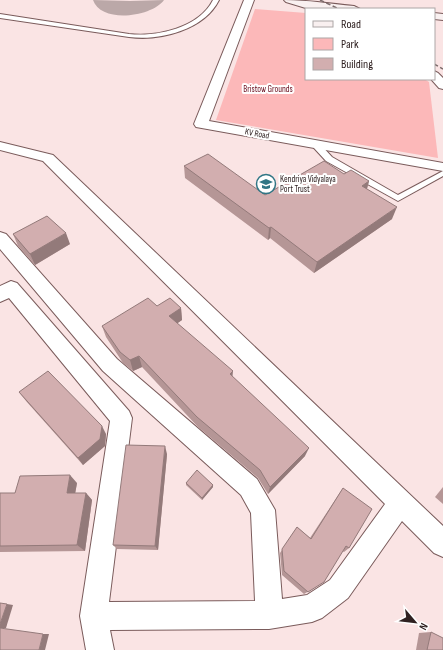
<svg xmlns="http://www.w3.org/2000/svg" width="443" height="650" font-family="'Sofia Sans Condensed',sans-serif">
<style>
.green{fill:#fcb8b9}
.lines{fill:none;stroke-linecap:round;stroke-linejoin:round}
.taxiway{fill:#bba8a8;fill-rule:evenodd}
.lane-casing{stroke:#7a5b5b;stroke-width:2}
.street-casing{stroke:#7a5b5b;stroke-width:2}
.secondary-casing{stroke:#7a5b5b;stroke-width:2}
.lane{fill:#fff;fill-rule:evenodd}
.street{fill:#fff;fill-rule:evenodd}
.secondary{fill:#f9f0f0;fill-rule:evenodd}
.rail{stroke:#7c6b6b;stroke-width:1.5;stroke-dasharray:4.5 2.5;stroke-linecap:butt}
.wall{fill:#b59696}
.shaded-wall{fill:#937a7a}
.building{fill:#d2aeaf;stroke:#937a7a}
.labels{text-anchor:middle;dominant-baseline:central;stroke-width:4;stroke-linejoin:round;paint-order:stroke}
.far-park-label{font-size:9px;fill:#6b0f1f;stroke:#fff}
.far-street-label{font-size:9px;fill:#2f2121;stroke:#fff}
.far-poi-label{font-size:9px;fill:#2f2121;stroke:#fff;text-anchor:start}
</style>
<rect width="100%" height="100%" fill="#fae4e4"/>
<!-- green -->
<path class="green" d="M255,9L306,13V79H424L429,82L438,158L216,120Z"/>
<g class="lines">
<!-- taxiway -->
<path class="taxiway" d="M93,0L130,1L164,0C152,17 101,24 93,0Z"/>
<!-- lane casing -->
<g class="lane-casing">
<g id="lane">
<path d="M213,0H219C204,30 160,41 129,37L0,18V14L129,34C157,37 199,28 213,0Z"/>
<path d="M314,144H320L332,157L398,195L443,171V176L398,201L326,161L314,148Z"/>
</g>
</g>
<!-- street casing -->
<g class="street-casing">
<g id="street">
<path d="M244,0H254L209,121L443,163V171L196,127L194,124Z"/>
<path d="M434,71L438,73L443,78V89L439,88L431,79H434Z"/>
<path d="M0,142L53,155L443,526V557L434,553L402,521L348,598L322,618L312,622L269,629L110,630L114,650H86L80,616L110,421L9,298L0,302V286L11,281L17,283L129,411L132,418L109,602L255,601L251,513L241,495L103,371L0,249V232L6,234L117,359L257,479L275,510L282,599L307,595L330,580L385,504L43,161L0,150Z"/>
</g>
</g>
<!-- secondary casing -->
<g class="secondary-casing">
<g id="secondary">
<path d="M284,0C308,0 331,4 354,6L360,9H309L286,2Z"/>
<path d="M434,13L443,14V20L434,19Z"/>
</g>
</g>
<!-- lane -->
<use href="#lane" class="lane"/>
<!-- street -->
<use href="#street" class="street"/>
<!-- secondary -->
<use href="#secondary" class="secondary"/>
<!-- rail -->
<g class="rail">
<path d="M320,0L339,9"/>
<path d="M434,64L443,69"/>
</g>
</g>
<!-- wall -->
<g class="wall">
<path d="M184,166L265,195L344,174L369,181L367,189L392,219L314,273L270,238L268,240L185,178Z"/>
<path d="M13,234L70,244L35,265L18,246Z"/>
<path d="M181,308L182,320L177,323L233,377L305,456L268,494L258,478L198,427L142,367L133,371L123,363L106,337L102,326Z"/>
<path d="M19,392L106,434L105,446L83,465L26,401Z"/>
<path d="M167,454L158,550L117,549L113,545Z"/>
<path d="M77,483L75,493H86L92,500L85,551L0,552V493H15Z"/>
<path d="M186,483L213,485V487L202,500L186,485Z"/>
<path d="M443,487V504L435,497Z"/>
<path d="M343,488L349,548L344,552L342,551L324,582L304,594L282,575L280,553L297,527L310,538L339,494Z"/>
<path d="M431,632L443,650H416L419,633Z"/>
</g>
<!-- shaded-wall -->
<g class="shaded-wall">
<path d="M369,181L366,192L362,186Z"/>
<path d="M397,207L392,219L314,273L317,262Z"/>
<path d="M271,227L270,238L268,240L269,228Z"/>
<path d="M66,233L70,244L35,265L30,254Z"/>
<path d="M181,308L182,320L171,328L169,316Z"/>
<path d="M139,356L142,367L133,371L130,360Z"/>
<path d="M233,371L232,381L230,374Z"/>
<path d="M102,426L106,434L105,446L83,465L78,458Z"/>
<path d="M165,446L167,454L158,550L155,546Z"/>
<path d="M309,448L305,456L268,494L270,487Z"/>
<path d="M70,475L77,483L74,500L67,493Z"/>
<path d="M213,485V487L202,500V498Z"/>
<path d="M86,493L92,500L85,551L77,545Z"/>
<path d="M7,604L13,605L6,628H0V624Z"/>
<path d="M43,634H49L45,650H39Z"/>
</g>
<!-- building -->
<g class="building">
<path d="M208,154L265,195L324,161L344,174L351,170L369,181L362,186L397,207L317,262L271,227L269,228L184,166Z"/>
<path d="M47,216L66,233L30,254L13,234Z"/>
<path d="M148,298L157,306L170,298L181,308L169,316L233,371L230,374L309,448L270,487L260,470L197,417L139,356L130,360L120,352L102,326Z"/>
<path d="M48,371L102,426L100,439L78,458L19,392Z"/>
<path d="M126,445L165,446L155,546L113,545Z"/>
<path d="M197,470L213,485L202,498L186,483Z"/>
<path d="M70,475L67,493H86L77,545L0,546V493H15L20,476Z"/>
<path d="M343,488L372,509L349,548L346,546L324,582L308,592L284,571L282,549L297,527L311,539Z"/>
<path d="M0,603L7,604L0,624Z"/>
<path d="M0,628L43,634L39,650H0Z"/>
<path d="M431,632L443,638V650H427Z"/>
</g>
<!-- icons -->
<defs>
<g id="school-ring" transform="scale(1)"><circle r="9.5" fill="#fff" stroke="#317685" stroke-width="1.5"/><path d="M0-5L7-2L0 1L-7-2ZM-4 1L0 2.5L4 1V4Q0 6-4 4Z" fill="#317685"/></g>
</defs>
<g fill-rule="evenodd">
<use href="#school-ring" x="266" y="184"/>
</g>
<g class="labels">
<!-- far-park labels -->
<g class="far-park-label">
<text x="268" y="89">Bristow Grounds</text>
</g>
<!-- far-street labels -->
<g class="far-street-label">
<text transform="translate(257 134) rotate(11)">KV Road</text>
</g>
<!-- far-poi labels -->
<g class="far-poi-label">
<text x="280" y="179">Kendriya Vidyalaya<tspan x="280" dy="10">Port Trust</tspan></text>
</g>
</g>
<!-- legend -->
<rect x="305" y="8" width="130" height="72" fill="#ffffff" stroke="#aca6a6"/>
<rect x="313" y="21" width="20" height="6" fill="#f9f0f0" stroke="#aca6a6"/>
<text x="341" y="28" font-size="12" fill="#2f2121">Road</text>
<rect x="313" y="38" width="20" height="12" fill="#fcb8b9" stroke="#aca6a6"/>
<text x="341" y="48" font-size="12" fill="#2f2121">Park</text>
<rect x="313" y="58" width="20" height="12" fill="#d2aeaf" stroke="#aca6a6"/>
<text x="341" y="68" font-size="12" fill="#2f2121">Building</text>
<!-- north arrow -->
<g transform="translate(415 622) rotate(118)" stroke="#ffffff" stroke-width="3" paint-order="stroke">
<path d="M0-3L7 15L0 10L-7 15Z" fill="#2f2121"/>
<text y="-6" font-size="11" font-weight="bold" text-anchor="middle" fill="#2f2121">N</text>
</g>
</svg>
